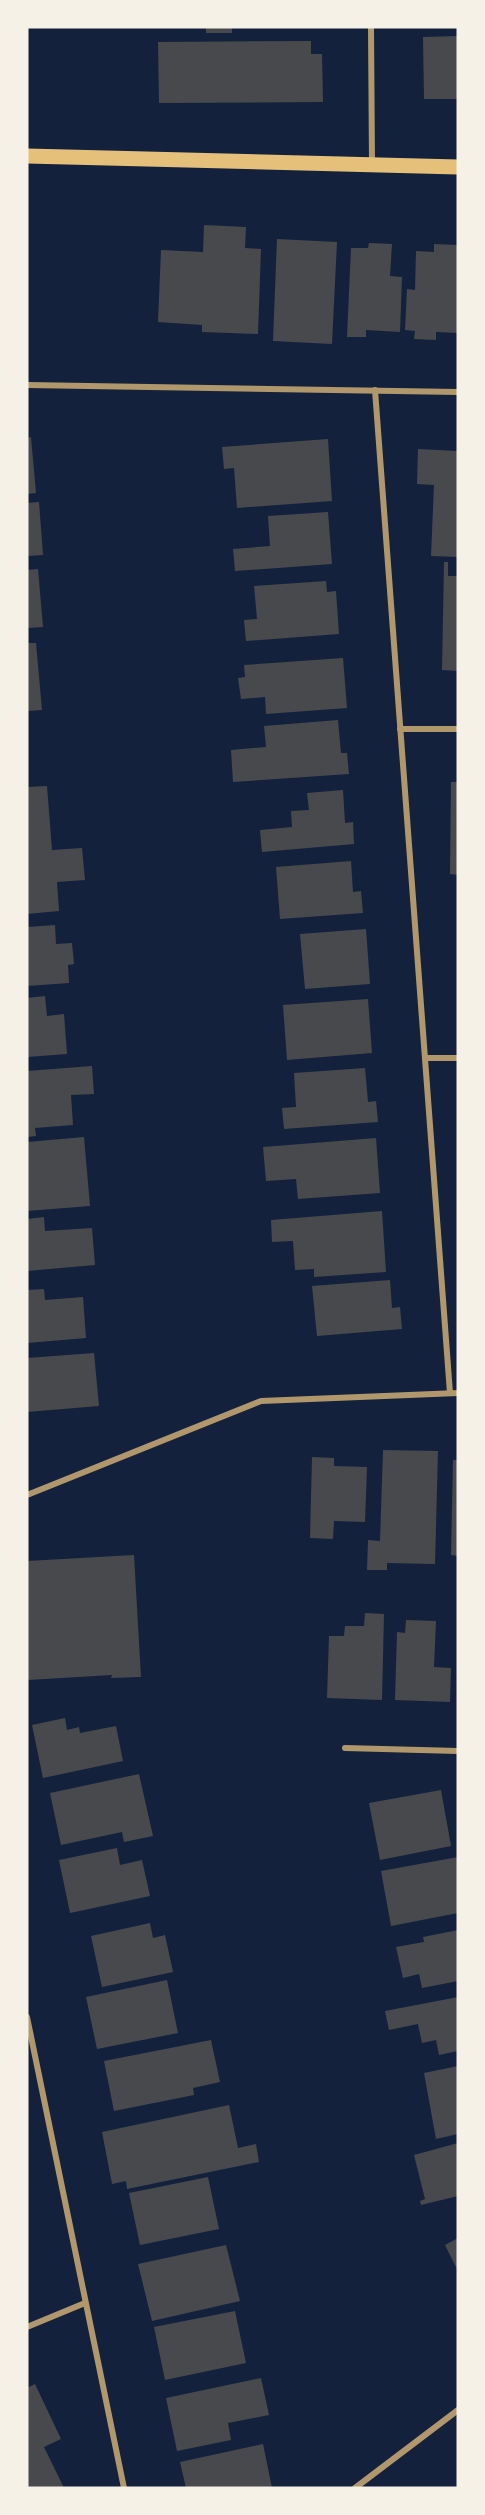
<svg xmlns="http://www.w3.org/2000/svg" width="485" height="2515" font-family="Overpass,sans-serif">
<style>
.building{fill:#48494c}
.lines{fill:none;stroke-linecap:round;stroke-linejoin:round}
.minor{stroke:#b1986c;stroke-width:6}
.primary{stroke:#e5c07b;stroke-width:15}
</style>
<rect width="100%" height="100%" fill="#14213d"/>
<!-- building -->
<g class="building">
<rect x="206" y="27" width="26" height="6"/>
<path d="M458,36V99H424L423,37Z"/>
<path d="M311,41V54H322L323,102L159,103L158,42Z"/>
<path d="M204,225L246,227L245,248L261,249L258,334L202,332V325L158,322L161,250L203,252Z"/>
<path d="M277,239L337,242L332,344L273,341Z"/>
<path d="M369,243L392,244L390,276L402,277L400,332L366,330V337H347L351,248H368Z"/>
<path d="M434,244L458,245V333L436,332V340L414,339L415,331L405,330L407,289L415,290L416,251L434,252Z"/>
<path d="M31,437L36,493L27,494V438Z"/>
<path d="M328,439L332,501L237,508L234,468L224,469L222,447Z"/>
<path d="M418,449L458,451V557L431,556L434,485L417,484Z"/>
<path d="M39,502L43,555L27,556V503Z"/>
<path d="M328,512L332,564L235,571L233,549L270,546L268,516Z"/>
<path d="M444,562H448V576H458V671L442,670Z"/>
<path d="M38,569L43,627L27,628V570Z"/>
<path d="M326,581L327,592L336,591L339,634L246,641L244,620L257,619L254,586Z"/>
<path d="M27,643H36L42,710L27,711Z"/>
<path d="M343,658L347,708L266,714L265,697L241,699L238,678L245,677L244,665Z"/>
<path d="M338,720L341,753H347L349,774L233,782L231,750L266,747L264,726Z"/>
<path d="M451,782H458V875L450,874Z"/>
<path d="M47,786L52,850L82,848L85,880L57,882L59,911L27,914V787Z"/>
<path d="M343,790L345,823L353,822L354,844L262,852L260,830L292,827L291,811L309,810L307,793Z"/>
<path d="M351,861L353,892L361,891L363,913L280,919L276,867Z"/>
<path d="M55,925L56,944L72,943L74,964L68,965L69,983L27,986V927Z"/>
<path d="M366,929L370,984L305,989L300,934Z"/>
<path d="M45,996L47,1016L64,1014L67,1054L27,1057V998Z"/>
<path d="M368,999L372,1053L287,1060L283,1005Z"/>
<path d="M92,1066L94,1094L71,1095L73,1125L35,1128L36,1136L27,1137V1071Z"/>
<path d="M365,1068L368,1102L376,1101L378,1122L284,1129L282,1108L296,1107L294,1073Z"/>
<path d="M84,1137L90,1206L27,1211V1142Z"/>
<path d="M376,1138L380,1193L298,1199L296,1179L266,1181L263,1147Z"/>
<path d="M382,1211L386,1272L314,1277V1269L295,1270L293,1241L272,1242L271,1220Z"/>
<path d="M44,1217L45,1231L92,1228L95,1265L27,1271V1219Z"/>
<path d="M390,1280L392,1308L400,1307L402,1329L317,1336L312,1286Z"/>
<path d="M44,1289L45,1300L83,1297L86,1338L27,1343V1290Z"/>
<path d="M94,1353L99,1406L27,1412V1358Z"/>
<path d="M383,1450L438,1451L435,1564L387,1563V1570H367L368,1540L380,1541Z"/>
<path d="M312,1457L334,1458V1466L367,1467L365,1522L334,1521L333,1539L310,1538Z"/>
<path d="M453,1460H458V1556L451,1555Z"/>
<path d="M134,1555L141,1677L111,1678L112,1675L28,1680L27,1561Z"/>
<path d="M365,1613L384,1614L382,1700L327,1698L329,1636H344L345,1626H364Z"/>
<path d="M406,1620L436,1621L434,1667L451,1668L450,1702L395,1700L397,1632L405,1633Z"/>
<path d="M65,1718L67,1730L79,1727L80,1733L116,1726L123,1761L43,1778L32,1725Z"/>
<path d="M139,1774L153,1836L124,1842L122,1832L61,1845L50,1793Z"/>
<path d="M441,1790L451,1846L380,1860L369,1803Z"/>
<path d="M117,1848L120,1865L142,1860L150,1896L70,1913L59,1860Z"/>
<path d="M458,1857V1913L391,1926L381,1871Z"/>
<path d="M150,1923L153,1938L165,1935L173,1972L102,1987L91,1936Z"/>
<path d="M458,1930V1981L422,1988L419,1974L403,1978L396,1947L424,1942L423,1937Z"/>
<path d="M167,1980L178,2033L97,2049L86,1997Z"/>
<path d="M458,1997V2051L439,2055L436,2040L422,2043L418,2024L389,2030L385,2011Z"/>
<path d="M211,2040L220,2082L193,2088L194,2095L114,2111L104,2061Z"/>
<path d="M458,2066V2134L436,2139L424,2073Z"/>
<path d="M229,2105L238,2148L256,2144L259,2162L127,2189L126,2181L112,2184L102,2132Z"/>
<path d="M458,2143V2196L421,2205L420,2201L425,2199L414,2155Z"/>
<path d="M208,2177L219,2229L140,2245L129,2193Z"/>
<path d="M458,2238V2271L445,2245Z"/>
<path d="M226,2245L240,2301L152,2321L138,2264Z"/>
<path d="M235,2311L246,2363L165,2380L154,2327Z"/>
<path d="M261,2378L269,2415L228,2423L231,2440L177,2451L166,2398Z"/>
<path d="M35,2384L61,2439L44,2447L64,2488H27V2388Z"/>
<path d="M263,2444L272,2488H186L180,2462Z"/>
</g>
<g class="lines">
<!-- minor -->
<g class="minor">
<path d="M371,27L372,164"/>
<path d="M27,385L458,392"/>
<path d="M375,390L450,1393"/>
<path d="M400,729H458"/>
<path d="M425,1058H458"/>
<path d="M27,1495L261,1401L458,1393"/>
<path d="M345,1748L458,1751"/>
<path d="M27,2017L124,2488"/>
<path d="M27,2327L85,2303"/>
<path d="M355,2488L458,2410"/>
</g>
<!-- primary -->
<path class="primary" d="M27,156L458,167"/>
</g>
<!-- border -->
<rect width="485" height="2515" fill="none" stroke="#f6f1e7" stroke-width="57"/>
</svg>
